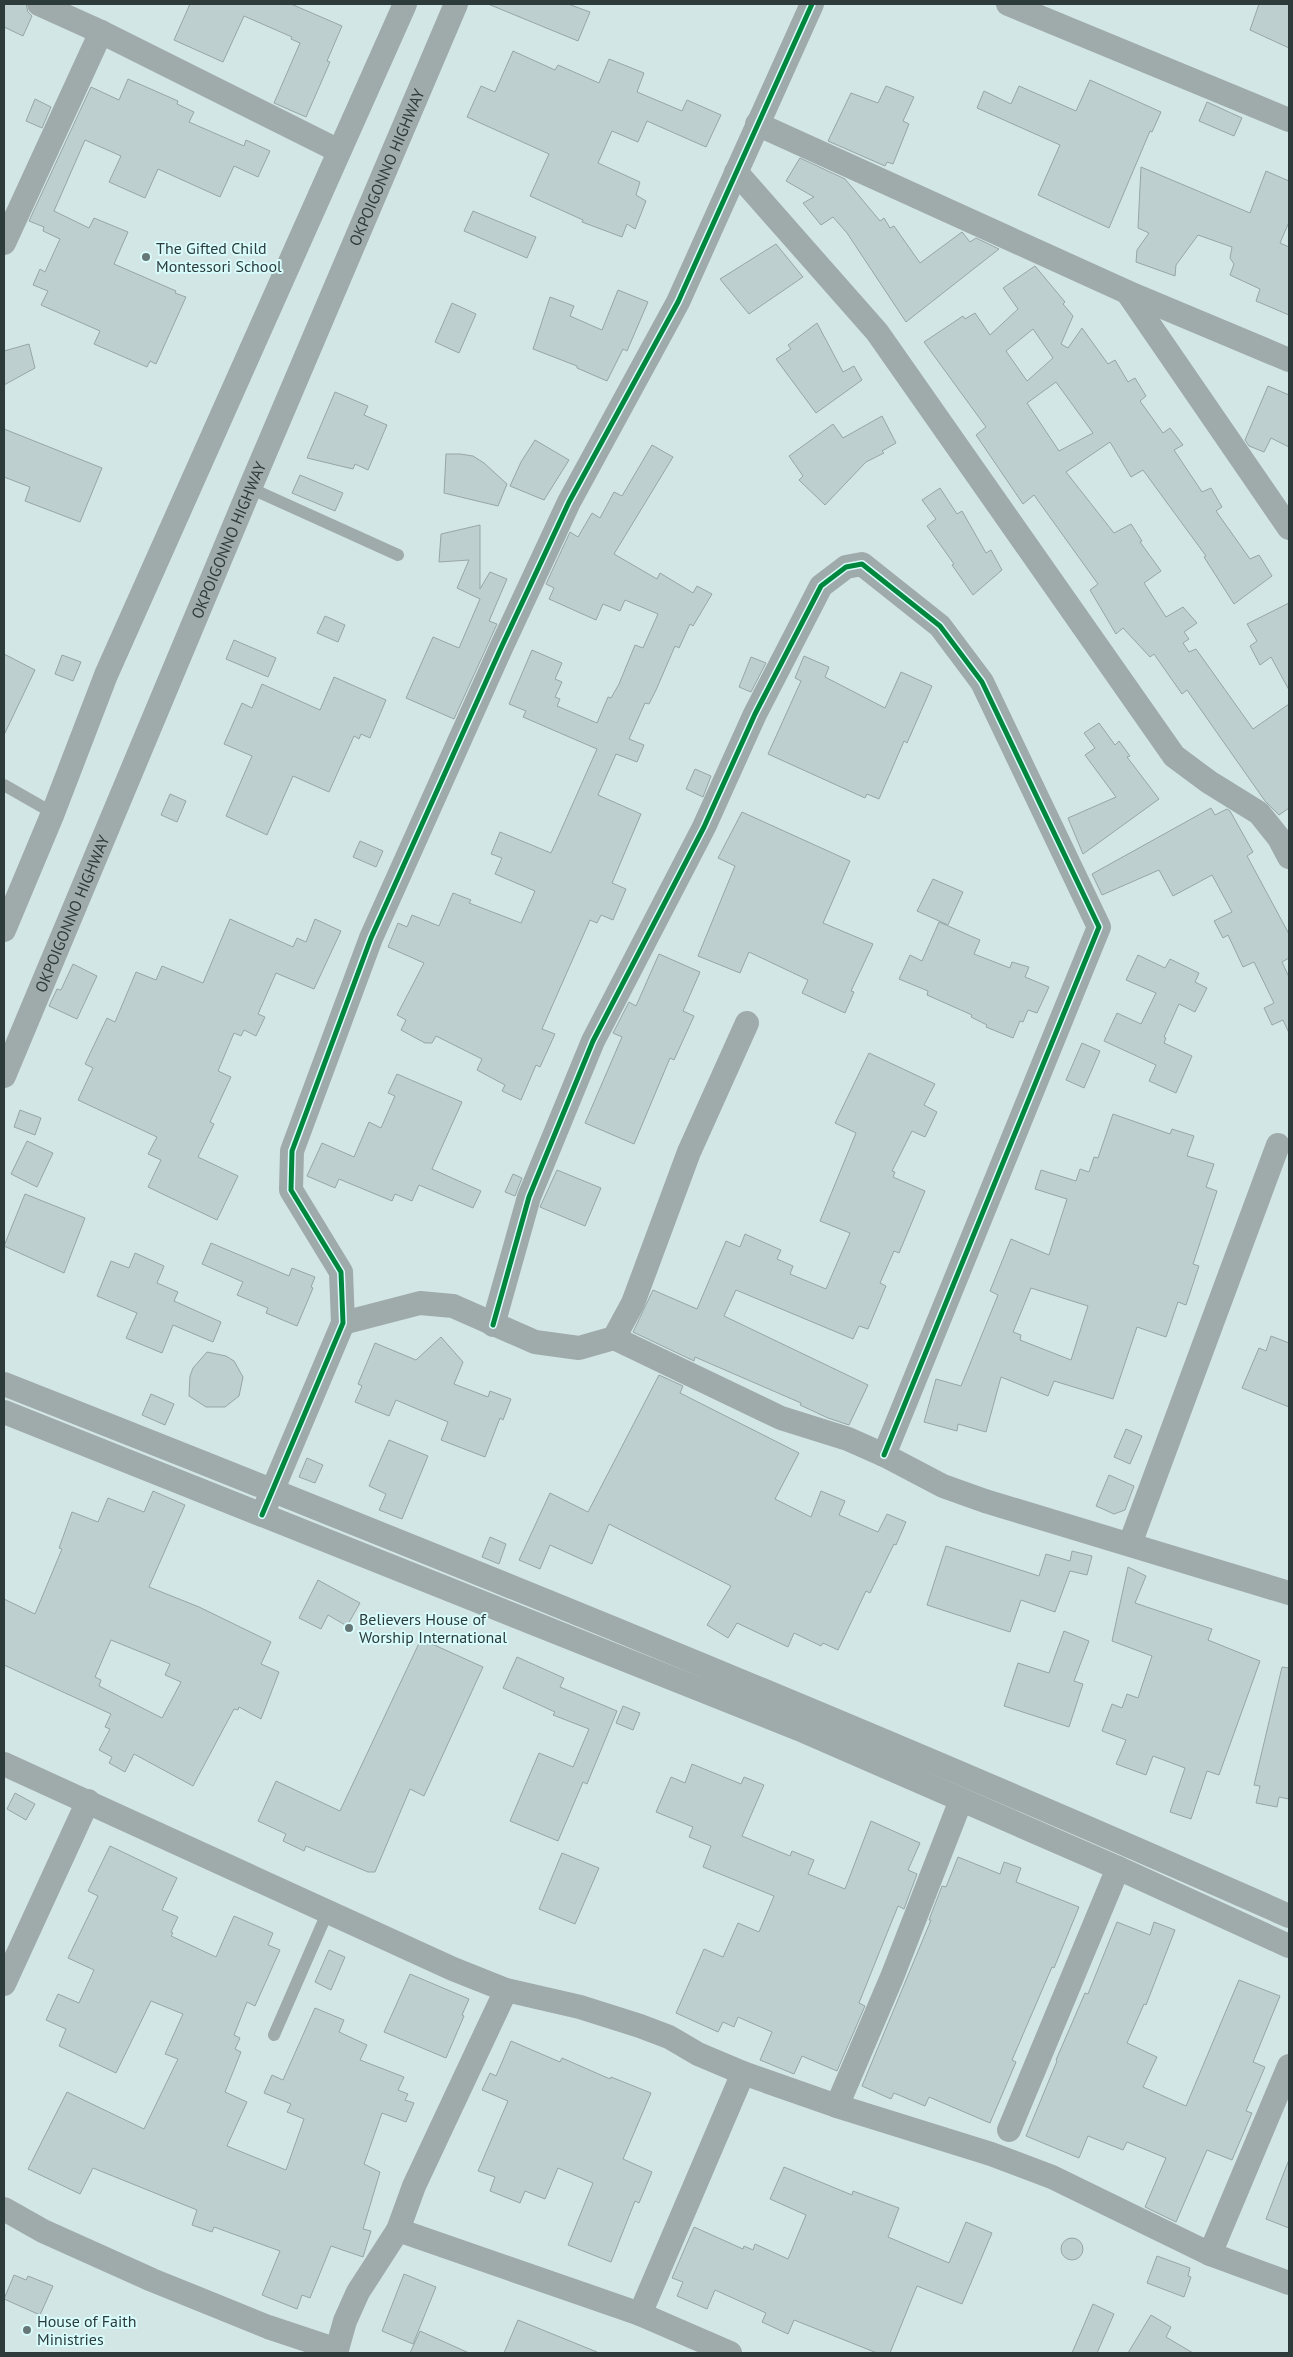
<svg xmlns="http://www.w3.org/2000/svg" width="1293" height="2357" font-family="'PT Sans',sans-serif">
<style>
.building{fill:#becfcf;stroke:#97a6a6;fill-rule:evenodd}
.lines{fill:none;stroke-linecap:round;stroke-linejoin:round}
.service{stroke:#9faaaa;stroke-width:12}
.minor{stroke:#9faaaa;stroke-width:24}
.cycleway-casing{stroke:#d8fbfb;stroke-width:8}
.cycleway{stroke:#00873e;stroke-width:5}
.poi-dot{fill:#677777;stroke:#d8fbfb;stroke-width:2}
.labels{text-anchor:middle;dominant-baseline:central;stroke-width:4;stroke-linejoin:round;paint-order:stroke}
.street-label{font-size:16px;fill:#2d3b3b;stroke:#d8fbfb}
.poi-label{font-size:16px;fill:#2d3b3b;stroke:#d8fbfb;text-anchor:start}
</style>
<rect width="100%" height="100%" fill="#d3e6e6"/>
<!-- building -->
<g class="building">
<path d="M4,4H26L28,12L32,16L23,36L4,27Z"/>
<path d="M190,4H291L342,26L327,61L330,62L306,117L274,103L300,43L291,39L292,37L244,16L223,62L174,40Z"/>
<path d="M488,4H568L590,12L578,41Z"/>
<path d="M1259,4H1289V48L1250,30Z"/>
<path d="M513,51L555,70L558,65L599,83L609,59L644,73L637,92L682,111L687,100L721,115L706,147L647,121L638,142L612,131L598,163L640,182L636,195L646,201L635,229L627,224L622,237L582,222L583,220L530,196L549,154L467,117L481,86L495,92Z"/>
<path d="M128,79L178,101L177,104L194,112L189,122L244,146L246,140L270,151L258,177L234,166L220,197L158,169L145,198L109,182L121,156L85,140L54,211L89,228L94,218L128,232L114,264L176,291L175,293L186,297L156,364L150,361L147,367L94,344L100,331L41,305L48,291L33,285L40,269L45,272L60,239L43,231L44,227L29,221L91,87L119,100Z"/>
<path d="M1090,80L1161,112L1152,132L1150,131L1109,228L1038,195L1060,145L977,108L984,91L1011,104L1019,86L1076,111Z"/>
<path d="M886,86L914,97L903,121L909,124L893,164L887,162L885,166L828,141L851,93L878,103Z"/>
<path d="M35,99L51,107L42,128L26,121Z"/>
<path d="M1207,102L1242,118L1234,136L1199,121Z"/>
<path d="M800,158L845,179L880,221L884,218L890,228L894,226L920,263L962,232L970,242L976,238L999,249L906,322L847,233L833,217L821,225L803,203L814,197L786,181Z"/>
<path d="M1141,167L1250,213L1266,171L1289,181V222L1280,243L1289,247V315L1256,301L1260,289L1230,275L1234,264L1230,258L1232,247L1198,235L1176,265L1175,276L1136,262L1137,250L1149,233L1138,228Z"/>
<path d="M473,211L536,237L527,258L464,231Z"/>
<path d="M776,244L803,277L749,314L720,279Z"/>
<path d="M1035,266L1065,302L1063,304L1073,316L1061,344L1068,348L1082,328L1108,364L1115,360L1128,382L1135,378L1146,396L1140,401L1163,433L1170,428L1183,445L1174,450L1202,492L1211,488L1222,507L1216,511L1250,559L1259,555L1272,576L1234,604L1204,557L1206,556L1143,470L1131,477L1110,442L1066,472L1114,533L1131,524L1142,541L1140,542L1161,571L1144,583L1166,617L1183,607L1197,623L1184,632L1189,639L1183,643L1189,652L1196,649L1253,729L1289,704V808L1279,815L1265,801L1187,690L1182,694L1154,654L1150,657L1123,628L1116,634L1090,590L1098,584L1034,495L1023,504L976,435L986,427L924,342L963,316L965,319L975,313L990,335L1018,309L1003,288ZM1033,329L1053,358L1027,381L1006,351ZM1056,382L1093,433L1059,451L1027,403Z"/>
<path d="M618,290L648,302L627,351L623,349L607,381L577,368V366L533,349L550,297L574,306L570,316L602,330Z"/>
<path d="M452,303L476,314L459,353L435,342Z"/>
<path d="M817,323L843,372L854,366L862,380L816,413L776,359L791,349L788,345Z"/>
<path d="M29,344L35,368L4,385V351Z"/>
<path d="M1268,386L1289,395V447L1271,438L1264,452L1249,446L1245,440Z"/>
<path d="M335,392L368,406L364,415L387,425L368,470L355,464L353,469L307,458Z"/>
<path d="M882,416L896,443L882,451L884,453L866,462L825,505L799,480L803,476L789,456L833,424L843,438Z"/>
<path d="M4,429L102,468L80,522L25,501L30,487L4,477Z"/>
<path d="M535,440L569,460L544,500L510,486L521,462Z"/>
<path d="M652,445L673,457L614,554L657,579L660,573L693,593L697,586L712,594L693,626L690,624L679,648L675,646L656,690L649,704L645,703L629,739L644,745L637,762L616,754L598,795L641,814L612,883L626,889L613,920L601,915L597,923L590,920L542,1029L555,1034L540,1067L536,1065L521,1100L502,1091L505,1085L477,1070L482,1059L436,1036L432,1043H425L401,1030L406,1020L397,1015L424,963L388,947L398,923L407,927L412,915L439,926L453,893L471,900L469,903L521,923L535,891L495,874L502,858L491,854L500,832L551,853L597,749L523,717L526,711L509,704L532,650L562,663L555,679L562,682L555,697L560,699L557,706L597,723L608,697L611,698L619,684L635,645L643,648L658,614L625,600L620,611L603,604L596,620L549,599L554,588L546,584L570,532L578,537L592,513L600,518L614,492L622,496Z"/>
<path d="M446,454H460L473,456L484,463L507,484L498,506L444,493Z"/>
<path d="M300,475L343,493L335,511L292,493Z"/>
<path d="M940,488L957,514L962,511L986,553L991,550L1002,570L973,595L952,565L954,564L927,526L936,519L922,500Z"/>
<path d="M480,525V589L490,572L507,579L489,621L497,624L454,719L406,698L433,637L459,648L480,599L457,588L469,560L439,562L441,534Z"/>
<path d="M1289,603V690L1271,657L1260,665L1250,646L1257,641L1247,624Z"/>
<path d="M325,616L345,625L338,642L317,633Z"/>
<path d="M234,640L276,658L268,677L226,659Z"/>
<path d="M4,654L35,670L4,735Z"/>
<path d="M62,655L81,662L73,681L55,674Z"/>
<path d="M804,656L829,667L825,677L885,708L901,672L932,686L907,743L904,741L879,799L867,794L865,798L768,754L801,681L795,678Z"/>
<path d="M751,657L766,663L751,692L739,687Z"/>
<path d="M334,677L386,700L370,738L361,734L359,739L354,736L329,792L293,776L267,835L226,816L252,756L224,744L242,703L252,708L262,684L320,710Z"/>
<path d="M1099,723L1115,745L1119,741L1130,756L1127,757L1159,799L1083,854L1068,818L1116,797L1085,755L1095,748L1084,733Z"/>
<path d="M695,769L711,776L703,797L686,789Z"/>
<path d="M170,794L186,801L177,822L161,815Z"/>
<path d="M1211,808L1215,815L1227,809L1230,811L1253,852L1247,856L1289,934V958L1282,962L1289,977V1033L1283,1020L1272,1025L1264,1008L1274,1003L1254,962L1243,967L1228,935L1223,938L1214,921L1232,912L1212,875L1173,896L1159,870L1102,895L1092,874Z"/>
<path d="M742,812L850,861L823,923L873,944L851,991L854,992L845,1013L802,993L808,980L749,952L740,973L698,956L735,866L718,858Z"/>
<path d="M360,841L383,851L376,867L353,857Z"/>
<path d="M933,879L963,892L948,925L917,911Z"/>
<path d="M230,919L293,947L297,938L306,942L315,919L341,931L314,989L276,973L258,1014L265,1017L256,1036L244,1030L241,1036L234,1033L218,1071L231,1077L210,1122L214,1124L198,1157L238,1176L217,1220L148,1187L161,1160L148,1154L157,1137L78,1100L93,1068L85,1064L107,1018L115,1022L136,972L156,980L162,966L203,983Z"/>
<path d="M939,922L980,940L974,954L1010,968L1012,962L1029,967L1025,977L1049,987L1037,1013L1028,1010L1023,1022L1020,1021L1013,1038L986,1027L987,1025L971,1017L972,1015L927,995L928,991L899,979L910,955L922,961Z"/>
<path d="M659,954L700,972L683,1011L694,1016L674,1060L670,1058L634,1144L585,1123L622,1037L613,1033L629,1002L636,1006Z"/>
<path d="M1138,955L1165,968L1170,959L1199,973L1195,982L1207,988L1195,1012L1179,1004L1164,1037L1166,1038L1164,1043L1192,1056L1176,1093L1149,1081L1156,1065L1104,1041L1117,1013L1141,1024L1156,993L1126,980Z"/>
<path d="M73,964L97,976L77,1019L49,1006L57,989L61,990Z"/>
<path d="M1082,1043L1100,1051L1084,1088L1066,1080Z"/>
<path d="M869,1053L935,1084L924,1105L937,1112L925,1137L912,1131L892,1171L895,1172L893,1177L925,1191L899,1253L894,1251L880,1283L886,1286L868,1329L859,1326L853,1339L736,1290L724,1316L868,1385L849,1425L828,1418L800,1405L801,1403L695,1357L694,1361L633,1332L653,1290L697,1309L726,1241L740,1247L745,1234L781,1250L777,1259L793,1266L790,1274L826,1289L850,1233L820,1221L856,1133L835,1123Z"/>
<path d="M397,1074L462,1102L432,1169L481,1191L473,1208L419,1185L412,1201L395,1194L392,1201L339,1179L335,1188L307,1176L322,1143L354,1157L369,1122L381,1128L395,1096L388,1093Z"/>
<path d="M20,1110L41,1118L35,1135L14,1127Z"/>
<path d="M1113,1114L1170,1134L1172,1129L1194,1136L1187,1156L1214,1164L1206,1187L1217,1191L1193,1264L1199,1266L1186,1305L1178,1302L1166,1337L1137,1327L1113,1399L1054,1381L1048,1396L1001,1377L986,1432L958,1424L957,1431L924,1422L936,1379L961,1386L998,1295L990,1291L1011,1239L1049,1255L1067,1199L1035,1189L1041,1170L1076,1181L1080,1169L1089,1172L1094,1157L1098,1158ZM1031,1288L1088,1306L1071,1360L1020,1340L1021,1335L1013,1332Z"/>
<path d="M27,1141L53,1153L37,1187L11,1174Z"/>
<path d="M557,1170L601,1188L585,1226L540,1207Z"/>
<path d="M513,1174L522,1178L515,1196L505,1192Z"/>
<path d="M25,1194L85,1218L64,1273L4,1246Z"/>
<path d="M211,1243L289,1276L292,1268L315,1277L311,1287L313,1288L297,1326L266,1313L268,1308L237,1295L243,1282L202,1264Z"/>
<path d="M135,1253L164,1266L157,1283L178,1292L174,1301L221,1322L213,1342L173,1325L162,1353L126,1338L137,1313L97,1296L111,1261L129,1268Z"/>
<path d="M1271,1336L1289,1343V1407L1242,1388L1259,1348L1266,1351Z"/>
<path d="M441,1337L463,1362L454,1384L488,1397L490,1391L511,1399L503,1420L500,1418L485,1457L441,1440L448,1422L396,1400L389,1416L355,1402L362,1386L358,1384L375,1343L416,1360Z"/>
<path d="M207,1352L226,1356L234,1361L243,1377L239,1396L225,1407H206L189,1396L190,1376L193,1368Z"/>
<path d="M659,1375L683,1386L680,1393L799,1453L775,1499L811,1517L821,1491L845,1501L839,1515L878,1532L887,1514L906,1522L896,1545L894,1544L870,1593L866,1591L838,1650L823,1643L821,1646L794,1633L788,1647L737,1623L728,1638L707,1625L731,1586L609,1524L592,1564L550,1545L540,1569L519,1560L550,1493L588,1512Z"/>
<path d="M151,1394L174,1404L165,1425L142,1415Z"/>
<path d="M1126,1429L1142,1436L1130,1464L1114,1457Z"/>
<path d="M389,1440L428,1456L402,1519L379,1510L386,1494L369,1486Z"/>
<path d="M307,1458L323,1465L315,1483L299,1477Z"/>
<path d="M1109,1475L1134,1486L1125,1510L1114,1514L1096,1506Z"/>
<path d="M153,1491L185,1505L149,1587L199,1607L271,1642L261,1664L279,1672L261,1719L239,1707L238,1710L234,1709L193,1786L134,1754L125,1772L109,1763L112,1757L99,1750L110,1729L105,1727L111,1714L4,1665V1599L35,1614L62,1549L59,1548L72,1512L98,1522L108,1498L144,1512ZM111,1640L170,1664L165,1675L181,1682L162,1718L99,1686L101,1680L95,1677Z"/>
<path d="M490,1537L506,1544L499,1564L482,1557Z"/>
<path d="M946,1546L1039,1576L1046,1554L1070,1561L1072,1551L1092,1556L1087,1575L1070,1571L1055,1612L1021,1600L1010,1632L927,1605Z"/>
<path d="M1128,1567L1146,1576L1135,1603L1212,1629L1208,1640L1260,1661L1219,1775L1207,1771L1191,1819L1170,1812L1185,1768L1153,1756L1146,1775L1116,1764L1126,1740L1102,1731L1112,1704L1122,1708L1127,1694L1138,1698L1152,1656L1112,1641Z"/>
<path d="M318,1580L360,1603L347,1626L328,1615L321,1629L299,1618Z"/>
<path d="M1064,1631L1089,1641L1074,1681L1083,1684L1069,1727L1004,1706L1018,1663L1049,1673Z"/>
<path d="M421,1639L483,1667L424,1796L410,1789L375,1872H368L306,1846L304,1851L283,1841L286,1834L258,1821L276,1781L340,1811Z"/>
<path d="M517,1657L564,1678L560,1687L617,1711L587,1784L583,1782L558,1841L510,1821L539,1753L573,1767L589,1729L553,1715L555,1712L503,1688Z"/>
<path d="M1282,1667L1289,1668V1799L1279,1797L1277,1807L1256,1803L1260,1786L1254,1785Z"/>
<path d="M623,1706L640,1713L633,1730L616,1723Z"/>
<path d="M692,1764L741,1784L744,1777L764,1785L742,1836L790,1856L792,1851L814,1860L808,1874L845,1889L871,1821L920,1843L908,1870L917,1874L904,1909L898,1906L877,1958L859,2003L865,2006L837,2071L802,2056L794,2074L760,2060L772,2032L738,2017L734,2027L723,2022L718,2032L676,2013L704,1949L723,1957L738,1923L759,1932L774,1896L703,1867L711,1846L689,1837L693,1827L656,1812L671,1777L685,1783Z"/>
<path d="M15,1793L35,1804L26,1820L7,1809Z"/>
<path d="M110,1846L177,1878L162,1910L178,1917L171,1932L173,1933L171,1936L216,1957L234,1916L273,1933L268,1945L280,1950L255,2006L247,2002L234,2035L240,2038L235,2049L241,2052L225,2092L247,2102L227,2146L286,2170L304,2119L287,2112L291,2104L264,2093L272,2075L283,2080L315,2008L344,2020L339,2032L367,2045L360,2060L404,2077L398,2090L408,2094L405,2100L414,2103L406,2122L382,2113L364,2164L380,2172L363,2229L371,2231L363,2257L331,2246L310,2298L302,2295L297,2309L262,2295L280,2251L214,2227L212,2232L192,2225L197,2210L93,2168L80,2194L28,2169L67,2092L144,2129L178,2059L165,2054L183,2014L151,2001L116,2073L59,2046L66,2029L46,2020L58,1994L79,2003L94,1970L68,1958L98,1896L88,1891Z"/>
<path d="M562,1853L599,1868L575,1924L539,1909Z"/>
<path d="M958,1857L1000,1874L1004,1862L1021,1868L1016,1882L1079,1907L1054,1968L1052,1967L1012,2060L1016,2062L990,2123L929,2097L925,2106L894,2093L891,2099L862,2086L931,1920H929L942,1886L946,1887Z"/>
<path d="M1117,1922L1150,1935L1154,1922L1175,1930L1146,2005L1144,2004L1127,2043L1157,2057L1143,2087L1186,2106L1239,1980L1280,1996L1253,2062L1265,2067L1246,2111L1252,2113L1232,2160L1207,2150L1176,2222L1145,2207L1166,2158L1127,2142L1123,2150L1088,2136L1079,2158L1026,2136L1057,2061L1056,2060L1085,1993L1088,1994Z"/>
<path d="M329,1950L345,1957L331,1990L315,1982Z"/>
<path d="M410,1974L469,1999L462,2015L464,2016L446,2058L384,2032Z"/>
<path d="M511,2041L560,2062L562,2058L610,2079L611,2077L651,2093L623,2159L652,2172L639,2203L635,2201L611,2262L568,2245L593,2183L558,2168L545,2199L525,2191L520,2203L490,2191L495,2177L478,2171L508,2101L482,2090L490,2073L496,2076Z"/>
<path d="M1288,2162H1289V2228L1266,2219Z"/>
<path d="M784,2167L852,2195L853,2191L899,2208L888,2237L949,2263L966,2222L992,2233L962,2304L917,2286L890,2353H877L794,2320L788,2334L762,2322L766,2313L715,2290L707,2309L677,2296L683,2282L672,2278L694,2227L743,2249L744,2246L753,2250L755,2244L788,2259L806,2215L770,2199Z"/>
<circle cx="1072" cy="2249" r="11"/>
<path d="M1157,2256L1190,2268L1188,2276L1191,2277L1184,2297L1147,2283Z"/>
<path d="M404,2274L436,2287L413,2344L382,2331Z"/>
<path d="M14,2275L26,2280L28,2276L53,2286L40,2315L4,2299Z"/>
<path d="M1093,2304L1114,2314L1097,2353H1072Z"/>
<path d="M1151,2315L1171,2327L1166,2337L1193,2353H1128Z"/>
<path d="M518,2320L597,2352V2353H504Z"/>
<path d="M420,2331L469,2353H410Z"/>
</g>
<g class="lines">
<!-- service -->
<g class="service">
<path d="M250,488L398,555"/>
<path d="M4,785L53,813"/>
<path d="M274,2035L328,1911"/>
</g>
<!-- minor -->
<g class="minor">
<path d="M39,4L101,32L339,151"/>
<path d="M1008,4L1289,120"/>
<path d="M757,124L1127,292L1289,360"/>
<path d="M736,172L877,332L1174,756L1209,782L1259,813L1279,838L1289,857"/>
<path d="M4,243L101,32"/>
<path d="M1127,292L1289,528"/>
<path d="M4,930L53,813L106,675L405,4"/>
<path id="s1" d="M4,1076L250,488L456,4"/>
<path d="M343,1323L420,1303L453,1306L535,1342L579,1348L614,1338L633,1303L689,1152L747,1023"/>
<path d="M493,1325L529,1197L593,1041L704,827L755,714L821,586L846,567L862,564L940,626L982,682L1099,927L884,1455"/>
<path d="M614,1338L781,1418L848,1439L884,1455L943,1486L985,1501L1289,1593"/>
<path d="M4,1384C435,1554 866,1728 1289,1916"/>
<path d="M4,1412L799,1729L1118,1868L1289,1946"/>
<path d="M262,1515L343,1323L341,1272L291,1190L292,1151L371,938L501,648L569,502L678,302L812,4"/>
<path d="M1130,1544L1278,1145"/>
<path d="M4,1764L453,1969L506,1990L580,2007L640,2026L669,2037L698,2054L743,2073L837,2106L991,2154L1052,2177L1210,2254L1289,2283"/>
<path d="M4,1984L88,1801"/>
<path d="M837,2106L892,1977L961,1800"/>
<path d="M1009,2130L1118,1868"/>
<path d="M4,2209L43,2231L152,2280L268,2327L337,2350"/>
<path d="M398,2230L640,2314L730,2353"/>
<path d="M1210,2254L1289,2066"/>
<path d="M640,2314L743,2073"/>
<path d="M336,2353L345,2321L358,2292L398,2230L414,2186L506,1990"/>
</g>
<!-- cycleway casing -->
<g class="cycleway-casing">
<g id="cycleway">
<path d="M493,1325L529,1197L593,1041L704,827L755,714L821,586L846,567L862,564L940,626L982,682L1099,927L884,1455"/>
<path d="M262,1515L343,1323L341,1272L291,1190L292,1151L371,938L501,648L569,502L678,302L812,4"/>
</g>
</g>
<!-- cycleway -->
<use href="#cycleway" class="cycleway"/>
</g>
<!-- markers -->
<g class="poi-dot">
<circle cx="146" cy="257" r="5"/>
<circle cx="349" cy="1628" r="5"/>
<circle cx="27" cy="2330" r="5"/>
</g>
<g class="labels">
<!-- street labels -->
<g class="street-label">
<text stroke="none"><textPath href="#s1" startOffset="986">OKPOIGONNO HIGHWAY</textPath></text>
<text stroke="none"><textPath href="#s1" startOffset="581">OKPOIGONNO HIGHWAY</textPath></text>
<text stroke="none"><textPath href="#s1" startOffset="176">OKPOIGONNO HIGHWAY</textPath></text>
</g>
<!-- poi labels -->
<g class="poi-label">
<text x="156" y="248">The Gifted Child<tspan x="156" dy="18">Montessori School</tspan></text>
<text x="359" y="1619">Believers House of<tspan x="359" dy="18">Worship International</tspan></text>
<text x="37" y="2321">House of Faith<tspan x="37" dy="18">Ministries</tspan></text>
</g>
</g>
<!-- border -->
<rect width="1293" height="2357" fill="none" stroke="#2d3b3b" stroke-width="10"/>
</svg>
